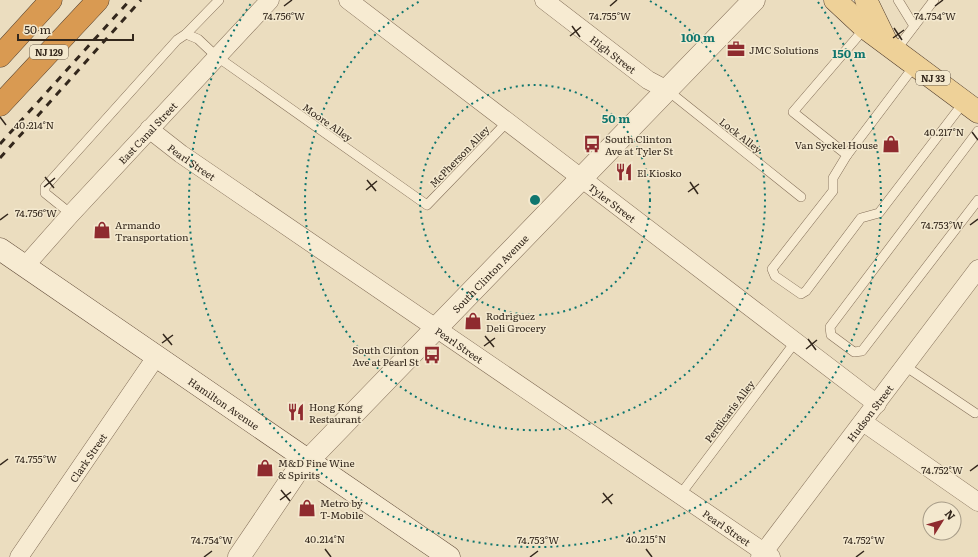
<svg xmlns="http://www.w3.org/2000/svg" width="978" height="557" font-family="Literata,serif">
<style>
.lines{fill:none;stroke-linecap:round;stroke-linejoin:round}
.service-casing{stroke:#836e58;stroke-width:10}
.minor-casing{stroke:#836e58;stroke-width:19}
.tertiary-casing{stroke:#836e58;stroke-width:23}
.secondary-casing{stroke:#654f3c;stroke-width:23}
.primary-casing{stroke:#513d2d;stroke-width:23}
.motorway-casing{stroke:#513d2d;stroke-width:23}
.service{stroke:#f7ebd2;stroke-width:9}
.minor{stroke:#f7ebd2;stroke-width:18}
.tertiary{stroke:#f7ebd2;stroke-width:22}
.secondary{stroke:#f7ebd2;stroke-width:22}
.primary{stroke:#eed198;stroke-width:22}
.motorway{stroke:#d99a52;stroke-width:22}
.rail{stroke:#33271c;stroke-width:3;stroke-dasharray:7 7;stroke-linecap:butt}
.ticks{fill:none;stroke:#33271c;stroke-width:1.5}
.ring{fill:none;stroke:#0f766e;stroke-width:2;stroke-dasharray:2 4}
.labels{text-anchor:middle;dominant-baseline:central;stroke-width:3;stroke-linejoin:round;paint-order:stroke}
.shield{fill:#f3e8ce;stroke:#6d6151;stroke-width:1}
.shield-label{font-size:9px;font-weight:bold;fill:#33271c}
.poi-label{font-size:10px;fill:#33271c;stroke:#f3e8ce;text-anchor:start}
.street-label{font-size:10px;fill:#33271c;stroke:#f3e8ce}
.ticks-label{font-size:10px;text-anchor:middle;fill:#33271c;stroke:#f3e8ce;stroke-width:3;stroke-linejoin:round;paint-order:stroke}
.centre{fill:#0f766e;stroke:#f3e8ce;stroke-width:2}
.ring-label{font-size:12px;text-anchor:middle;font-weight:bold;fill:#0f766e;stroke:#f3e8ce;stroke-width:3;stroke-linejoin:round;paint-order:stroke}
</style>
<rect width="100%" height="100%" fill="#ebddbf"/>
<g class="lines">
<!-- service casing -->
<g class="service-casing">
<g id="service">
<path d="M898,0L914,26"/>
<path d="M865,28L793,112L847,155L833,178V191L772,269L775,276L801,294L806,291L861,218L879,213L964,102"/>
<path d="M186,34L198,39L216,56L427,205L508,121"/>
<path d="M896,50L934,0"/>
<path d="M667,90L801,197"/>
<path d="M978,131L830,327L831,335L854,352L862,351L978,200"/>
<path d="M847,155L915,65"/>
<path d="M71,214L45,193V187L177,40L186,34L219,0"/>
<path d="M905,366L975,413"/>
<path d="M680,495L796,341"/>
</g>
</g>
<!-- minor casing -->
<g class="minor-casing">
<g id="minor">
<path id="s1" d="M348,0L877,404"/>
<path id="s2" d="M544,0L648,80L667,90"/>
<path id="s3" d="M149,129L181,154L771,557"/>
<path id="s4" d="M25,266L71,214L270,0"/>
<path d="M863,422L978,502"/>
<path id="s5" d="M19,557L156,357"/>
<path id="s6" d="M760,557L978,269"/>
</g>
</g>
<!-- tertiary casing -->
<g class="tertiary-casing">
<g id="tertiary">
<path id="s7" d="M239,557L295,474L754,0"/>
</g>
</g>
<!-- secondary casing -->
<g class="secondary-casing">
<g id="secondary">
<path id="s8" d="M0,249L449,557"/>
</g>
</g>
<!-- primary casing -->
<g class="primary-casing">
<g id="primary">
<path d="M835,0L865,28L978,112"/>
<path d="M866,0L886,41"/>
</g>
</g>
<!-- motorway casing -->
<g class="motorway-casing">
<g id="motorway">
<path d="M0,56L51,0"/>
<path d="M0,105L98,0"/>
</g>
</g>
<!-- service -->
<use href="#service" class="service"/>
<!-- minor -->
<use href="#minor" class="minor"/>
<!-- tertiary -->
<use href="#tertiary" class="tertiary"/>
<!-- secondary -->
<use href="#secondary" class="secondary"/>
<!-- primary -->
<use href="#primary" class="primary"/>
<!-- motorway -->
<use href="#motorway" class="motorway"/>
<!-- rail -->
<g class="rail">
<path d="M0,144L130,0"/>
<path d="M0,158L141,0"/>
</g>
</g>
<!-- ticks -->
<path class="ticks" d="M284,6L292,0M610,6L617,0M935,6L943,0M572,26L580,37M894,28L902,40M570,36L581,27M893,38L904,30M0,117L6,125M972,132L978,140M45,177L54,188M367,180L376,191M690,182L698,194M44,187L55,178M366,190L377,181M688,192L699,184M0,220L8,214M970,225L978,219M163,334L172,345M485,336L494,347M808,339L816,350M162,343L173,335M484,346L495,338M806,349L817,340M0,465L8,459M970,471L978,465M281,490L290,501M603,493L612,504M280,500L291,492M602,503L613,494M325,549L331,557M646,549L652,557M204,557L212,551M530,557L538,551M856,557L864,551"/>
<!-- distance rings -->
<g class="ring">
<circle cx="535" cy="200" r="115"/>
<path d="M650 1A230 230 0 1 1 420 1"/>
<path d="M818 2A346 346 0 1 1 252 2"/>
</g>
<!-- icons -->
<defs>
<g id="office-bare" transform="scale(1.38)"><path d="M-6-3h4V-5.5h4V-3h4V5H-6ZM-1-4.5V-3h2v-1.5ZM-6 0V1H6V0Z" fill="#8f2b2f" stroke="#f3e8ce" stroke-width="2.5" paint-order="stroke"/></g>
<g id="bus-bare" transform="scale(1.38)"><path d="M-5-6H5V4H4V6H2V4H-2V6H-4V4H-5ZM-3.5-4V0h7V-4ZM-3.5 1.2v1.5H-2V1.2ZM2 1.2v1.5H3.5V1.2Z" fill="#8f2b2f" stroke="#f3e8ce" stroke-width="2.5" paint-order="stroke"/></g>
<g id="shop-bare" transform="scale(1.38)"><path d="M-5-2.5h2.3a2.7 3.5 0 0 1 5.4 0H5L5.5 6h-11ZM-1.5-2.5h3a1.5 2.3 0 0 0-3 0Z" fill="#8f2b2f" stroke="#f3e8ce" stroke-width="2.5" paint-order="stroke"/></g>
<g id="restaurant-bare" transform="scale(1.38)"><path d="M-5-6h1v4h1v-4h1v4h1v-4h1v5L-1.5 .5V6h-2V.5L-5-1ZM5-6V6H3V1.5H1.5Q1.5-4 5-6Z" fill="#8f2b2f" stroke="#f3e8ce" stroke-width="2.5" paint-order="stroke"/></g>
</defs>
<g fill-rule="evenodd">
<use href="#office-bare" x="736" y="49"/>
<use href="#bus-bare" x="592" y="144"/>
<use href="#shop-bare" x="891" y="144"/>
<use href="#restaurant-bare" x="624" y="172"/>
<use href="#shop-bare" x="102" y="230"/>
<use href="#shop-bare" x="473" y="321"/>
<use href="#bus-bare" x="432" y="355"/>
<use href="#restaurant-bare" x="296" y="412"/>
<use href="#shop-bare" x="265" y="468"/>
<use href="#shop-bare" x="307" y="508"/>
</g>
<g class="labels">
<!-- shield labels -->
<g class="shield">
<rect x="30" y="45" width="38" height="14" rx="3"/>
<rect x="916" y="71" width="34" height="14" rx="3"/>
</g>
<g class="shield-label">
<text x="49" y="52">NJ 129</text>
<text x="933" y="78">NJ 33</text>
</g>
<!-- poi labels -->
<g class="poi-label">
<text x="749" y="49">JMC Solutions</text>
<text x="605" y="138">South Clinton<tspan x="605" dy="12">Ave at Tyler St</tspan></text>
<text x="878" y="144" text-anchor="end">Van Syckel House</text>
<text x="637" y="172">El Kiosko</text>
<text x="115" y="224">Armando<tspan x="115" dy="12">Transportation</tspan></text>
<text x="486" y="315">Rodriguez<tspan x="486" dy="12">Deli Grocery</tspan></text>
<text x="419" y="349" text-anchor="end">South Clinton<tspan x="419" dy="12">Ave at Pearl St</tspan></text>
<text x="309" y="406">Hong Kong<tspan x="309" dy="12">Restaurant</tspan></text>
<text x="278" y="462">M&amp;D Fine Wine<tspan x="278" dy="12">&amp; Spirits</tspan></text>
<text x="320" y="502">Metro by<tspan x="320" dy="12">T-Mobile</tspan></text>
</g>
<!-- street labels -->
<g class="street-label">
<text stroke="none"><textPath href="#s2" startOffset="88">High Street</textPath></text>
<text transform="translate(328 122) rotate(35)">Moore Alley</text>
<text stroke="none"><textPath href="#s4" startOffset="181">East Canal Street</textPath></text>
<text transform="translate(741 135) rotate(38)">Lock Alley</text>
<text transform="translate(459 156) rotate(-46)">McPherson Alley</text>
<text stroke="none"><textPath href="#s3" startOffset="54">Pearl Street</textPath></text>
<text stroke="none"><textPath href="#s1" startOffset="333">Tyler Street</textPath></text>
<text stroke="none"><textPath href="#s7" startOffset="380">South Clinton Avenue</textPath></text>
<text stroke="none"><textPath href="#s3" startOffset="378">Pearl Street</textPath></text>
<text stroke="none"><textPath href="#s8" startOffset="272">Hamilton Avenue</textPath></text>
<text transform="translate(729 411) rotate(-53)">Perdicaris Alley</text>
<text stroke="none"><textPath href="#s6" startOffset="181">Hudson Street</textPath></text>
<text stroke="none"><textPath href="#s5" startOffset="121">Clark Street</textPath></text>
<text stroke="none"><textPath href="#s3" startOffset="702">Pearl Street</textPath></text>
</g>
</g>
<g class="ticks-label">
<text x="284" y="20">74.756°W</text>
<text x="610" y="20">74.755°W</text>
<text x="935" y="20">74.754°W</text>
<text x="34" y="129">40.214°N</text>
<text x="944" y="136">40.217°N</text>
<text x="36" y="217">74.756°W</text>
<text x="942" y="229">74.753°W</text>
<text x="36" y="463">74.755°W</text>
<text x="942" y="474">74.752°W</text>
<text x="325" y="543">40.214°N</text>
<text x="646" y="543">40.215°N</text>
<text x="212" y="544">74.754°W</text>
<text x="538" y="544">74.753°W</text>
<text x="864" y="544">74.752°W</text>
</g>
<circle cx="535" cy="200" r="6" class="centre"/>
<g class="ring-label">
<text x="698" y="42">100 m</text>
<text x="849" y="58">150 m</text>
<text x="616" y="123">50 m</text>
</g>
<!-- north arrow -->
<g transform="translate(942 521) rotate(53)"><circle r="19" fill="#f3e8ce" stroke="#a69b87"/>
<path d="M0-3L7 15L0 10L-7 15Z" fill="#8f2b2f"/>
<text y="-6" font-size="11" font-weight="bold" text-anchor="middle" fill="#33271c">N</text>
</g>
<!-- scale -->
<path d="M18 34v6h115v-6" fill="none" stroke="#33271c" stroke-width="2"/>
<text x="24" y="34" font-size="12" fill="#33271c" stroke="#f3e8ce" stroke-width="3" paint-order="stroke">50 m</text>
</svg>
